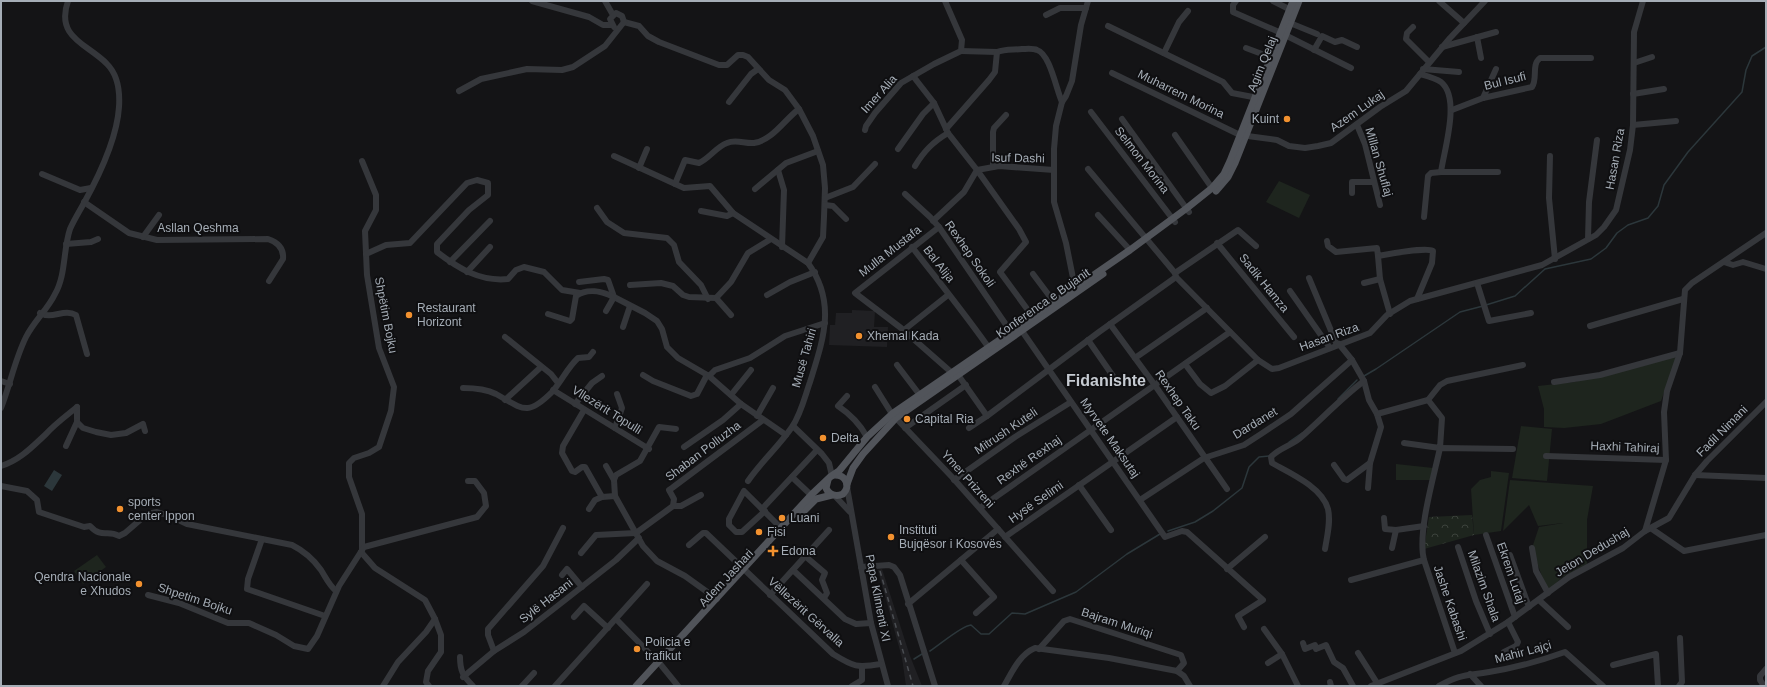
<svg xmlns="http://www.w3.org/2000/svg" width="1767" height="687" font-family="Arial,sans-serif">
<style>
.built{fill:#202023}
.grass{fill:#1e251e}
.forest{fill:url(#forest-crowns)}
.water{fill:#2c373b}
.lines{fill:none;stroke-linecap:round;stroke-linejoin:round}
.stream{stroke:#2c373b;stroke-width:1.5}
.minor{stroke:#35373b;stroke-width:6}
.major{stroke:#51545a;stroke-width:7}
.rail{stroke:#4a4d52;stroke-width:1.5;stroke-dasharray:5 4;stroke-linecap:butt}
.poi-dot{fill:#f2912f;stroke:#0f0f11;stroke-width:1.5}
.labels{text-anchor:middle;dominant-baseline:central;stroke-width:4;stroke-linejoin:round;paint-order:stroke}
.street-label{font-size:12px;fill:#a5adb6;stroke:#0f0f11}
.poi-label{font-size:12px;fill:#a5adb6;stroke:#0f0f11;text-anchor:start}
.district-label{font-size:16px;font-weight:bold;fill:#c6cbd2;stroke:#0f0f11}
</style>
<defs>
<pattern id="forest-crowns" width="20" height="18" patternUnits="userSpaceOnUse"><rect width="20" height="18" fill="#1e251e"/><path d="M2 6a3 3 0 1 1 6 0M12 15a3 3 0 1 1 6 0" fill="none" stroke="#3c423c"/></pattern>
</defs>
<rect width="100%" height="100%" fill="#141416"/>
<!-- built -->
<g class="built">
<path d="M852,310L875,311L874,327H888L887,347L829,345L830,325H835L836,313H852Z"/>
<path d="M882,569L910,656L922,686H906L902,658L878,570Z"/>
</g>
<!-- grass -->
<g class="grass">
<path d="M1279,181L1310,195L1299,218L1266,202Z"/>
<path d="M1677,356L1661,401L1601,424L1564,428L1544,427V409L1538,386L1574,382Z"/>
<path d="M1521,426L1552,429L1547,481L1512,478Z"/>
<path d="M1396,464L1433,468L1430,480H1396Z"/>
<path d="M1491,471L1509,473L1501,531L1474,535L1471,489L1480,480L1491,477Z"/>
<path d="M1510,480L1593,486L1587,520V564L1563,577L1547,591L1532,548L1539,527L1563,523L1538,526L1529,505L1503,531Z"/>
<path d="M97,555L106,567L83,584L74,571Z"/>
</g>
<!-- forest -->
<path class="forest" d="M1472,515L1474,535L1424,549L1429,517Z"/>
<!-- water -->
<path class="water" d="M54,470L62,475L52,491L44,486Z"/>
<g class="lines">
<!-- stream -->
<g class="stream">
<path d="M1486,305L1515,296L1545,269L1591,259L1606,248L1617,233L1628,225L1648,218L1658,206L1664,185L1688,152L1742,92L1746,70L1752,56L1766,47"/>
<path d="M1364,376L1376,369L1460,312L1483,306"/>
<path d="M1338,399L1357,380"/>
<path d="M1289,442L1302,433"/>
<path d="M1168,531L1195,522L1213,511L1242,488L1249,467L1259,457L1269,456"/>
<path d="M930,651C941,644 961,626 971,625L981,634H989L1012,613L1025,614L1076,592L1127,554L1160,534"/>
<path d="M914,659L922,654"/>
</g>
<!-- minor -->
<g class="minor">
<path d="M532,1L589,17L603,25H611"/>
<path d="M605,1L613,15"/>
<path d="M1236,1L1233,5V12L1279,32L1351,68"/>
<path d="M1273,1L1289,9"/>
<path d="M1439,1L1464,23"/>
<path d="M1046,15L1060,8H1086"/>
<path d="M624,22L639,26L648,36L659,42L719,65H727L738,55H743L748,57L769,80L785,90L799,109L813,136L823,165L825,188L824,217L823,237L808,263"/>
<path d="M1290,23L1317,34"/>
<path d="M1108,26L1223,82L1232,93L1258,98"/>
<path d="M614,27L610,19L616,13L622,16L624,22"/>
<path d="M1413,27L1407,33L1406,39L1429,62"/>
<path d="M1477,37L1481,58"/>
<path d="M1442,47L1496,32"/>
<path d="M1246,48L1270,57"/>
<path d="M1314,50L1322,36L1335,42L1342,40L1357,47"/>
<path d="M961,51L997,52C1005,49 1013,50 1022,49C1026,49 1033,48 1037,50C1050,54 1056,89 1062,102"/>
<path d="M1164,53L1179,22L1188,11"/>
<path d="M1634,63L1652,57"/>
<path d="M1423,69L1459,72"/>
<path d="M1112,73L1240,135L1277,140L1289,146L1305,148L1318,146L1331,143L1380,107L1406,91L1450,38L1485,1"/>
<path d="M1420,74C1427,76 1435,78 1441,82C1461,98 1444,150 1441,172L1431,173L1428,176L1424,217"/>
<path d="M913,76L934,103L948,133L977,170L1019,229L1026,242L1000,272L1033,317"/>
<path d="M459,91L481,79L527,69L562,70L573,67L605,46L624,22"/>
<path d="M1633,94L1664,89"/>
<path d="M1483,98L1496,69"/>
<path d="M729,102L751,74L758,69"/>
<path d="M1452,110L1483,98L1532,87C1538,78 1531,65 1540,58H1591"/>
<path d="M1091,112L1175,222"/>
<path d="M1122,119L1189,212"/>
<path d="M1357,125L1365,144L1380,205"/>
<path d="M1633,125L1676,121"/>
<path d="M946,129L989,80L995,72L997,52"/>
<path d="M865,130L866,126L875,113L901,83L934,64L961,51L962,40L945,1"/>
<path d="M1175,135L1212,188"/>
<path d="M898,149L923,114L934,103"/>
<path d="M614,156L684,188L710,186L733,213L808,263C837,303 823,340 810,382C805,396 801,414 792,427C779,446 761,462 748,481"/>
<path d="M1550,156L1549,198L1555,259"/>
<path d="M362,161L376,195V210L365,231L367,275L379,348L394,387L391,411L379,447L369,453L354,458L349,463V477L362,514V550"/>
<path d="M915,166C924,151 933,142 948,133"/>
<path d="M993,167V132L994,128L1006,115"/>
<path d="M639,168L647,149"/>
<path d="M1088,169L1175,273L1176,277L1258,360L1272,369L1279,368L1370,333L1387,315L1410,301L1542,265L1596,235L1604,227L1616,210L1630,150L1633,125L1634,32L1643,1"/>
<path d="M778,170L784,190L782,247"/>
<path d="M1441,172H1498"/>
<path d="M42,174L80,190L91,188"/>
<path d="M675,184L685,160L699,163C710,158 716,147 727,143C736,139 745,144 754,143C773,140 785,119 799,109"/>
<path d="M755,189L786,163L818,151"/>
<path d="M1352,193V182H1374"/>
<path d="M905,194L930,217L939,227L1011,332"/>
<path d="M825,198L853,187L875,164"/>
<path d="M84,202L129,233L157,240L268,239C277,242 284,248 283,259L269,281"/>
<path d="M825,205L833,206L846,219"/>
<path d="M597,208L607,222L624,233L667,238L674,245L679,262L701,285L708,299"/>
<path d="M701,211L727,216L733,213"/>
<path d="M1098,215L1130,250"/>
<path d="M933,221L964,192L977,170L999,166L1054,170"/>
<path d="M939,227L855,293L901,328L951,372"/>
<path d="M143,237L159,215"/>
<path d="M1588,239L1589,202L1597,140"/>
<path d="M1327,241L1328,246L1336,252L1377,248L1378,256C1388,254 1427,247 1433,251L1432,263L1417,299"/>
<path d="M1217,243L1294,337"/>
<path d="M66,244L91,242L98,239"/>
<path d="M912,247C939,282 966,315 991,351"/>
<path d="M366,254L386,245L410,243L467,183L477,180L488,183V195L469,210L437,244V252C458,268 480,282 508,279L516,270L524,267L544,272L562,290L580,293"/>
<path d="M1378,256L1380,279L1390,314"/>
<path d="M450,262L490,221"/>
<path d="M1724,262L1733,265L1743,262L1766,269"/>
<path d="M467,272L490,247"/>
<path d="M1175,273L1238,230L1256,246"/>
<path d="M1033,274L1054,302"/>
<path d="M1309,278L1337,345"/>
<path d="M579,282L604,279L608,280L614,297L645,313L657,321L662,329L667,347L678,358L709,376L741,404L786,435"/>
<path d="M1364,283L1380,279"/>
<path d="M1477,283L1489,321L1531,313"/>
<path d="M630,285L661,283L673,286L683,295L689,297L716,298L731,282L748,253L771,239"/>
<path d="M1077,291L1075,288L1066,243L1054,202V149L1056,126L1062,102L1066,96L1072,81L1081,25L1088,1"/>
<path d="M1290,291L1330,348"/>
<path d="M767,295L790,282L815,272"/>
<path d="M716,298L731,315"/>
<path d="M40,313C52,320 64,308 76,315L87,354"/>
<path d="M548,314L570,321L572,319L576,296C587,288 602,291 614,297L606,311"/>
<path d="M1110,324L1154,384L1227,489"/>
<path d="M1590,326L1683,299"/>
<path d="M623,327L630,306"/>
<path d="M904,330L948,295"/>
<path d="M1022,331L1165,537L1182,531L1187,532L1263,600L1238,616L1244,627"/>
<path d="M505,337L551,374L558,383"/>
<path d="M1088,340L1113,376"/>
<path d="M1339,344L1352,360L1364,381L1369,400L1377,414L1381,427L1370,463L1368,488"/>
<path d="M1135,358L1207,308"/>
<path d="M1185,364L1200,384L1211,393L1225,386L1258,360"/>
<path d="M897,365L919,394"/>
<path d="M956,372L987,416L1099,332L1176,277"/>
<path d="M643,375L653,381L691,396L697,394L707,375"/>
<path d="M709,376L715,370L750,358L785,336L825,323"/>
<path d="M1,381L10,384"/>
<path d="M1554,382L1600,375L1680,353"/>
<path d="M875,387L892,414L952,477L1053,591"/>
<path d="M463,388C474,388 486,389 496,394C523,409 527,417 552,392C562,381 567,368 578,358L589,357L593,352"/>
<path d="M553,390L649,449"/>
<path d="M731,395L751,370"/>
<path d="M847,396L838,406C850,414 860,424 867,437"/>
<path d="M505,400L541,367"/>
<path d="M575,404L592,383L602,376"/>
<path d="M77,407V422L83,428L96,432L111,435L126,433L143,424L145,431"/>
<path d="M1,408C10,385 15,359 26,337C34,321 48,309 55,294C66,275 63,250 70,229C74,220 79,212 84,203C100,174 117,139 119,107C120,92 118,75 107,64C88,44 55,38 68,1"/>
<path d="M584,410L563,446L562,453L572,471L575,472L582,467H585L602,497L615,496"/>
<path d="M1377,414L1428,400L1440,385L1447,381L1523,365"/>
<path d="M757,416L773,388"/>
<path d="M793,426L822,454L829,463L832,476"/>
<path d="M615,428L622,408L617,394"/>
<path d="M905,428L966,385"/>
<path d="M969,428L987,416"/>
<path d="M676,429L659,427L640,461L616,475L614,480L615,496L643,546L657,561L685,576L717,599"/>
<path d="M1404,443L1440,448L1442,418L1428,400"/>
<path d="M66,446L77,422"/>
<path d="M684,447L723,420L741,404"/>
<path d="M1546,456L1666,460"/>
<path d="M1334,465L1344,479L1347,480L1370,463"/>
<path d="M1,466C20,460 32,447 46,434C55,424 66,416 77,407"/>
<path d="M606,466L614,480"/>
<path d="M1695,475L1766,478"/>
<path d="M792,477L811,495"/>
<path d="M954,480L1015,437L1071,402"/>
<path d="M1079,485L1111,530"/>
<path d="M1,486L27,491L37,500L39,512L84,527L90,526C102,539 107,529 119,536L125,533L147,514L157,512L170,516L187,524L292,545C304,551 314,560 321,570C326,578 329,585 336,591"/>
<path d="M847,487L871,623L888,686"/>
<path d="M835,496L850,512"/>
<path d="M1140,500L1204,458L1244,445L1261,434L1291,414L1352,360"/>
<path d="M673,506H681L701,495"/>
<path d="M980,508L1230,332"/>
<path d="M589,509L595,500L602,497"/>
<path d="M762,509L817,450"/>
<path d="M765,511L742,532H736L729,525V519L744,491L781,528"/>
<path d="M1384,518L1385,529L1396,530L1424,526"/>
<path d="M1652,529L1684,551L1766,535"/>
<path d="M1645,531L1669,518L1695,475L1707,461L1766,402"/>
<path d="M1486,535L1515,617"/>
<path d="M1005,537L1177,417"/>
<path d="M262,539L248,579L247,589L325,616"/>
<path d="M689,545L703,533H706L833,654C854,667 857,668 881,664"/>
<path d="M1458,547L1476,601L1490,634"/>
<path d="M1392,548L1396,530"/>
<path d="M1532,548L1536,571L1548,593"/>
<path d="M1325,549C1327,536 1331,522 1328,509C1322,487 1290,473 1272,463L1271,457C1278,449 1290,446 1299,439C1321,420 1341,398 1364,381"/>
<path d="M361,552L375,568L425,600L435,619L441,635V652L428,671L426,682L429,686"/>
<path d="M581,553L596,535L636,533L673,506L674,499L669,490L672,488L763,420"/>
<path d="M1510,555L1529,607"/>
<path d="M805,556L825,573L822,580L827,593L824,598"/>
<path d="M961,560L994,597L976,613"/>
<path d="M1424,560C1417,533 1434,476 1440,448L1513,449"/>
<path d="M861,567L889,565L894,567L900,575L935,686"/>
<path d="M1227,569L1265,537"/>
<path d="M793,570L845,619L856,624L871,623"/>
<path d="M562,575L567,569L582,587"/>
<path d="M1351,580L1424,560L1455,653"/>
<path d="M148,595L179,603L228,623H249L276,635L294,646L308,649L317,636L339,586L364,547L477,517L486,506L484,493L475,481H468"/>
<path d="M770,595L829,530"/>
<path d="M1539,600L1568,627"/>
<path d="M908,604L998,529"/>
<path d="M574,617L584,606L608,628"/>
<path d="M616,619L658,662"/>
<path d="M1264,629L1282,654L1298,686"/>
<path d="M1303,643L1305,649L1315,645L1316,649L1326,645L1334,662L1343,668L1353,686"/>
<path d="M1039,649L1064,621L1070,619L1181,655L1184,663L1177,671"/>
<path d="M494,651L488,635V629L543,566L563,528"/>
<path d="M1504,652L1516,646L1518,642L1508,622"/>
<path d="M1358,653L1379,686"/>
<path d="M460,657C460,671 463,676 473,686"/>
<path d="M1268,663L1282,654"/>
<path d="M661,665L678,686"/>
<path d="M1613,665L1656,654L1658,686"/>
<path d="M1470,674L1481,686"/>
<path d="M463,677L494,651L524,632L560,604L616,560L639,538"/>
<path d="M1330,682L1331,686"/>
<path d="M383,686L398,662L426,632L435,619"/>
<path d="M522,686L534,673"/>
<path d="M555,686L647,584"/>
<path d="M852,686L862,680V667"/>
<path d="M1004,686C1012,672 1020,654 1035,648L1109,658L1177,671L1184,676L1190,686"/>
<path d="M1371,686L1461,651L1508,622L1569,577L1623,548L1645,531L1666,460L1664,412L1667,391L1680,353L1685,290L1692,283L1766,233"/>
<path d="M1439,686C1461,674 1466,676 1489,672C1515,668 1540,661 1565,652L1603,686"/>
<path d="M1679,686L1682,682L1680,638"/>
<path d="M1764,686L1760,680V676L1766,669"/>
</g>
<!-- major -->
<g class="major">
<path d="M1216,191L1228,177L1235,163L1299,1"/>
<path d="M828,480L826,488C829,495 836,497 843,494C851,486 846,475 835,475"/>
<path d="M847,484L853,468L863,454L896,418L1103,274"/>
<path d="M801,514L816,499L832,495"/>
<path d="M636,686L811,495L830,477L839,471L867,437L892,414L1130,250L1187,208L1212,188L1224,174L1230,161L1293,1"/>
</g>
<!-- rail -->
<path class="rail" d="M880,571L913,686"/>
</g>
<!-- markers -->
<g class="poi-dot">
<circle cx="1287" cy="119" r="4"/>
<circle cx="409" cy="315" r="4"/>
<circle cx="859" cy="336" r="4"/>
<circle cx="907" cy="419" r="4"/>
<circle cx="823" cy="438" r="4"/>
<circle cx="120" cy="509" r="4"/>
<circle cx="782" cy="518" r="4"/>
<circle cx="759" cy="532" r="4"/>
<circle cx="891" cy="537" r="4"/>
<path d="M771 545h4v4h4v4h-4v4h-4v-4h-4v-4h4z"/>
<circle cx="139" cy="584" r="4"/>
<circle cx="637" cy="649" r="4"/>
</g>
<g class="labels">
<!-- street labels -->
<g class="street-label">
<text transform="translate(1262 64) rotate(-68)">Agim Qelaj</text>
<text transform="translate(1505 81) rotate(-14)">Bul Isufi</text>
<text transform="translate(879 94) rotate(-48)">Imer Alia</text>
<text transform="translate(1181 94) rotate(26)">Muharrem Morina</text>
<text transform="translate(1357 111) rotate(-35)">Azem Lukaj</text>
<text transform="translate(1018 158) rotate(1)">Isuf Dashi</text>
<text transform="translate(1615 159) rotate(-80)">Hasan Riza</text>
<text transform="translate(1142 160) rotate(52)">Selmon Morina</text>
<text transform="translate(1379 162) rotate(74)">Millan Shuflaj</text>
<text x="198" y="228">Asllan Qeshma</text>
<text transform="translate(890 251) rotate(-38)">Mulla Mustafa</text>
<text transform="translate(970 254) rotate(55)">Rexhep Sokoli</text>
<text transform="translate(939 264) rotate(52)">Bal Alija</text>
<text transform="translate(1264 283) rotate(51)">Sadik Hamza</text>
<text transform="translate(1043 303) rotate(-35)">Konferenca e Bujanit</text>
<text transform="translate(386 315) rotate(79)">Shpëtim Bojku</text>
<text transform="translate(1329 337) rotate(-20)">Hasan Riza</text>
<text transform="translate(804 358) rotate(-74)">Musë Tahiri</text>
<text transform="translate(1178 400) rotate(55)">Rexhep Taku</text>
<text transform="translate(607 410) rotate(32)">Vllezërit Topulli</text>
<text transform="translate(1255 423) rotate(-31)">Dardanet</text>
<text transform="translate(1006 431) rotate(-34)">Mitrush Kuteli</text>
<text transform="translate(1722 431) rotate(-45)">Fadil Nimani</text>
<text transform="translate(1110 438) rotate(55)">Myrvete Maksutaj</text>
<text transform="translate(1625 447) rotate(2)">Haxhi Tahiraj</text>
<text transform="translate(703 451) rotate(-37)">Shaban Polluzha</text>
<text transform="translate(1029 460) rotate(-35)">Rexhë Rexhaj</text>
<text transform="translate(968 479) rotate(48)">Ymer Prizreni</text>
<text transform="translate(1036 502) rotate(-35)">Hysë Selimi</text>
<text transform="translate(1592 552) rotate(-31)">Jeton Dedushaj</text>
<text transform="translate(1511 573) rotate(71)">Ekrem Lutaj</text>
<text transform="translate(726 578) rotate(-47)">Adem Jashari</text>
<text transform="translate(1484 586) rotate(70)">Milazim Shala</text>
<text transform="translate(878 598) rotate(79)">Papa Klimenti XI</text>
<text transform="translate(195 599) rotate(18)">Shpetim Bojku</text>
<text transform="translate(546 601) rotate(-38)">Sylë Hasani</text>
<text transform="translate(1450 603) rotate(71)">Jashe Kabashi</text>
<text transform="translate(806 612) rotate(42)">Vëllezërit Gërvalla</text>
<text transform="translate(1117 623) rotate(18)">Bajram Muriqi</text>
<text transform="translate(1523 652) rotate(-15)">Mahir Lajçi</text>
</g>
<!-- poi labels -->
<g class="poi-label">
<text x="1279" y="119" text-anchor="end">Kuint</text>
<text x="417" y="308">Restaurant<tspan x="417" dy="14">Horizont</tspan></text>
<text x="867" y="336">Xhemal Kada</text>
<text x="915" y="419">Capital Ria</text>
<text x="831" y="438">Delta</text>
<text x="128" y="502">sports<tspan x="128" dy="14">center Ippon</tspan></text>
<text x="790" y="518">Luani</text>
<text x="899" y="530">Instituti<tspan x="899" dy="14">Bujqësor i Kosovës</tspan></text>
<text x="767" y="532">Fisi</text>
<text x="781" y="551">Edona</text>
<text x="131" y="577" text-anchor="end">Qendra Nacionale<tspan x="131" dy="14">e Xhudos</tspan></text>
<text x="645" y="642">Policia e<tspan x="645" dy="14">trafikut</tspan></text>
</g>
<!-- district labels -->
<g class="district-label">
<text x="1106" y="380">Fidanishte</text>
</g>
</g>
<!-- border -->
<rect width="1767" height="687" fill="none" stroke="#a5adb6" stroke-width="4"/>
</svg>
